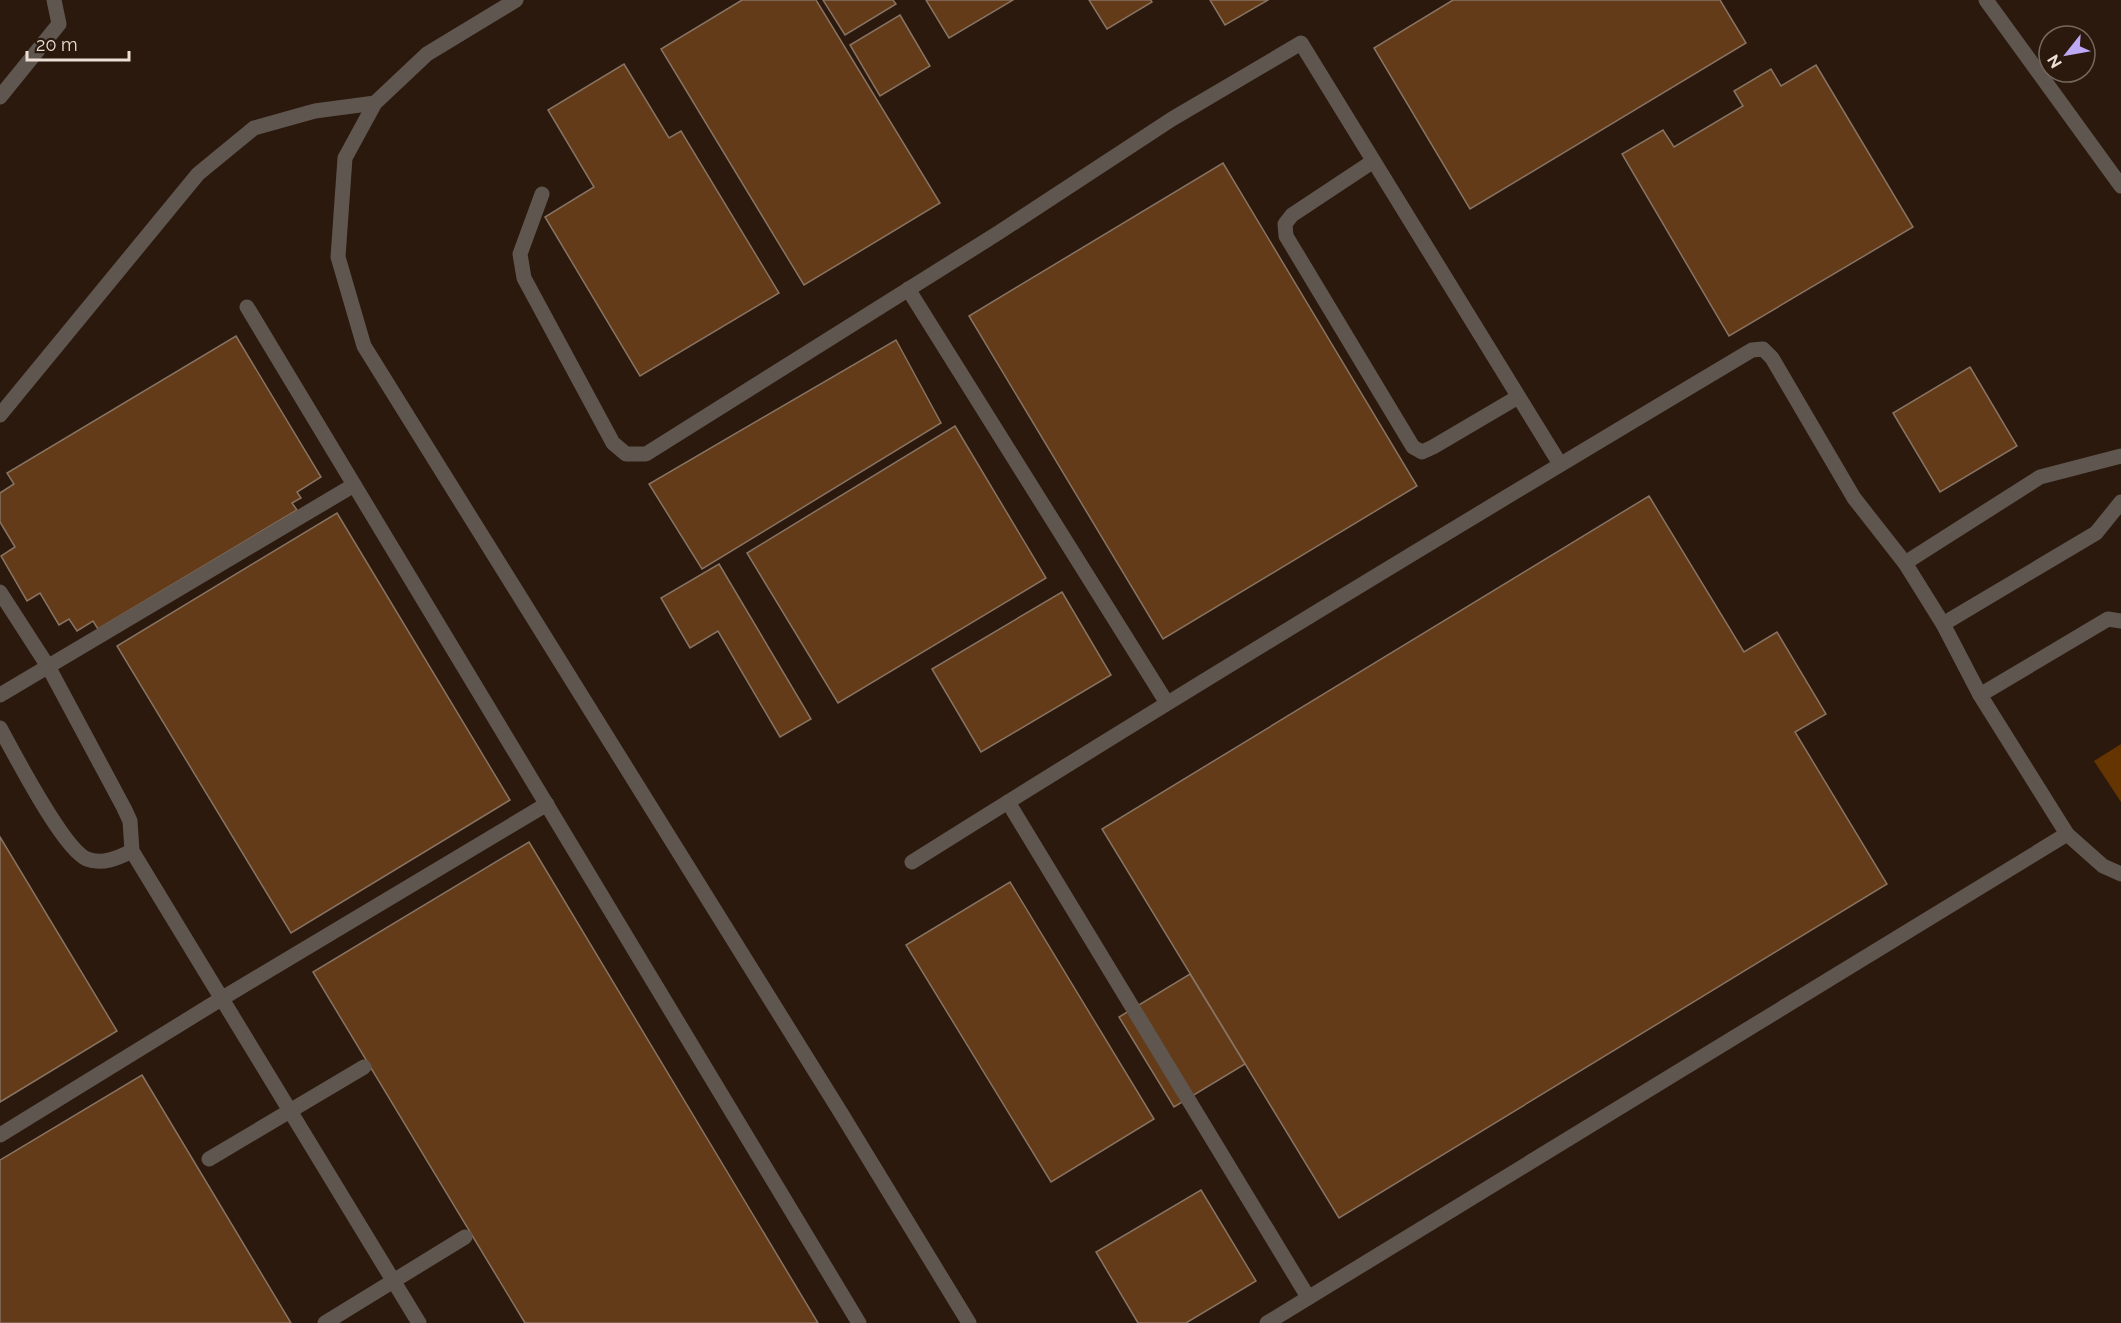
<svg xmlns="http://www.w3.org/2000/svg" width="2121" height="1323" font-family="Raleway,sans-serif">
<style>
.green{fill:#643401}
.building{fill:#633b18;stroke:#887363;stroke-width:1.5}
.lines{fill:none;stroke-linecap:round;stroke-linejoin:round}
.minor{stroke:#605650;stroke-width:15}
</style>
<rect width="100%" height="100%" fill="#2a190c"/>
<!-- green -->
<path class="green" d="M2121,744V802L2094,761Z"/>
<!-- building -->
<g class="building">
<path d="M742,0H816L940,203L804,285L661,49Z"/>
<path d="M823,0H893L896,4L845,35Z"/>
<path d="M926,0H1013L949,38Z"/>
<path d="M1089,0H1151L1152,2L1107,29Z"/>
<path d="M1210,0H1268L1225,25Z"/>
<path d="M1453,0H1720L1746,43L1470,209L1374,48Z"/>
<path d="M900,15L930,66L880,96L850,45Z"/>
<path d="M624,64L669,138L681,131L779,293L640,376L545,217L594,187L548,110Z"/>
<path d="M1816,65L1913,227L1729,336L1622,154L1663,130L1674,147L1743,106L1734,91L1771,69L1781,86Z"/>
<path d="M1223,163L1417,486L1163,639L969,316Z"/>
<path d="M236,336L321,477L297,492L301,498L292,503L297,510L98,629L93,621L77,631L69,619L59,625L40,593L27,601L1,556L15,547L0,522V493L14,484L7,473Z"/>
<path d="M896,340L941,423L702,569L649,484Z"/>
<path d="M1970,367L2017,446L1940,492L1893,413Z"/>
<path d="M955,426L1046,578L838,703L747,553Z"/>
<path d="M1649,496L1744,652L1777,632L1826,714L1795,732L1887,884L1339,1218L1102,829Z"/>
<path d="M337,513L510,800L291,933L117,646Z"/>
<path d="M719,564L811,719L780,737L718,631L690,648L661,598Z"/>
<path d="M1062,592L1111,675L981,752L932,669Z"/>
<path d="M0,837L117,1031L0,1102Z"/>
<path d="M529,842L818,1323H525L313,972Z"/>
<path d="M1010,882L1154,1119L1051,1182L906,945Z"/>
<path d="M1190,974L1245,1064L1174,1107L1119,1017Z"/>
<path d="M142,1075L291,1323H0V1160Z"/>
<path d="M1201,1190L1256,1281L1186,1323H1138L1096,1252Z"/>
</g>
<g class="lines">
<!-- minor -->
<g class="minor">
<path d="M516,0L427,54L375,103L345,158L338,257L364,346L841,1113L969,1323"/>
<path d="M1986,0L2121,186"/>
<path d="M0,97L59,24L54,0"/>
<path d="M1372,162L1292,215L1285,224L1286,236L1413,447L1422,452L1433,447L1518,397"/>
<path d="M542,194L520,254L524,278L613,443L626,454H646L998,233L1172,119L1301,43L1560,464"/>
<path d="M908,289L1167,703"/>
<path d="M247,307L859,1323"/>
<path d="M0,415L198,174L254,128L315,111L375,103"/>
<path d="M1905,563L2040,477L2121,456"/>
<path d="M0,592L49,668L124,808L130,821L132,851L419,1323"/>
<path d="M1943,624L2096,533L2121,502"/>
<path d="M0,695L354,485"/>
<path d="M1980,695L2108,619L2121,621"/>
<path d="M0,728C15,755 63,849 87,859C102,865 118,858 132,851"/>
<path d="M1008,802L1308,1297"/>
<path d="M912,862C1189,688 1470,518 1752,350L1763,349L1772,358L1854,498L1905,563L1943,624L1980,695L2067,834L2103,866L2121,874"/>
<path d="M0,1135L221,999L547,804"/>
<path d="M209,1159L364,1067"/>
<path d="M325,1323L465,1237"/>
<path d="M1267,1323L2067,834"/>
</g>
</g>
<!-- north arrow -->
<g transform="translate(2067 54) rotate(239)"><circle r="28" fill="#2a190c" stroke="#77685d" stroke-width="1.5"/>
<path d="M0-4.5L10 22L0 15L-10 22Z" fill="#bda9f5"/>
<text y="-9" font-size="16" font-weight="bold" text-anchor="middle" fill="#ebdfd6">N</text>
</g>
<!-- scale -->
<path d="M27 51v9h102v-9" fill="none" stroke="#ebdfd6" stroke-width="3"/>
<text x="36" y="51" font-size="18" fill="#ebdfd6" stroke="#2a190c" stroke-width="4.5" paint-order="stroke">20 m</text>
</svg>
